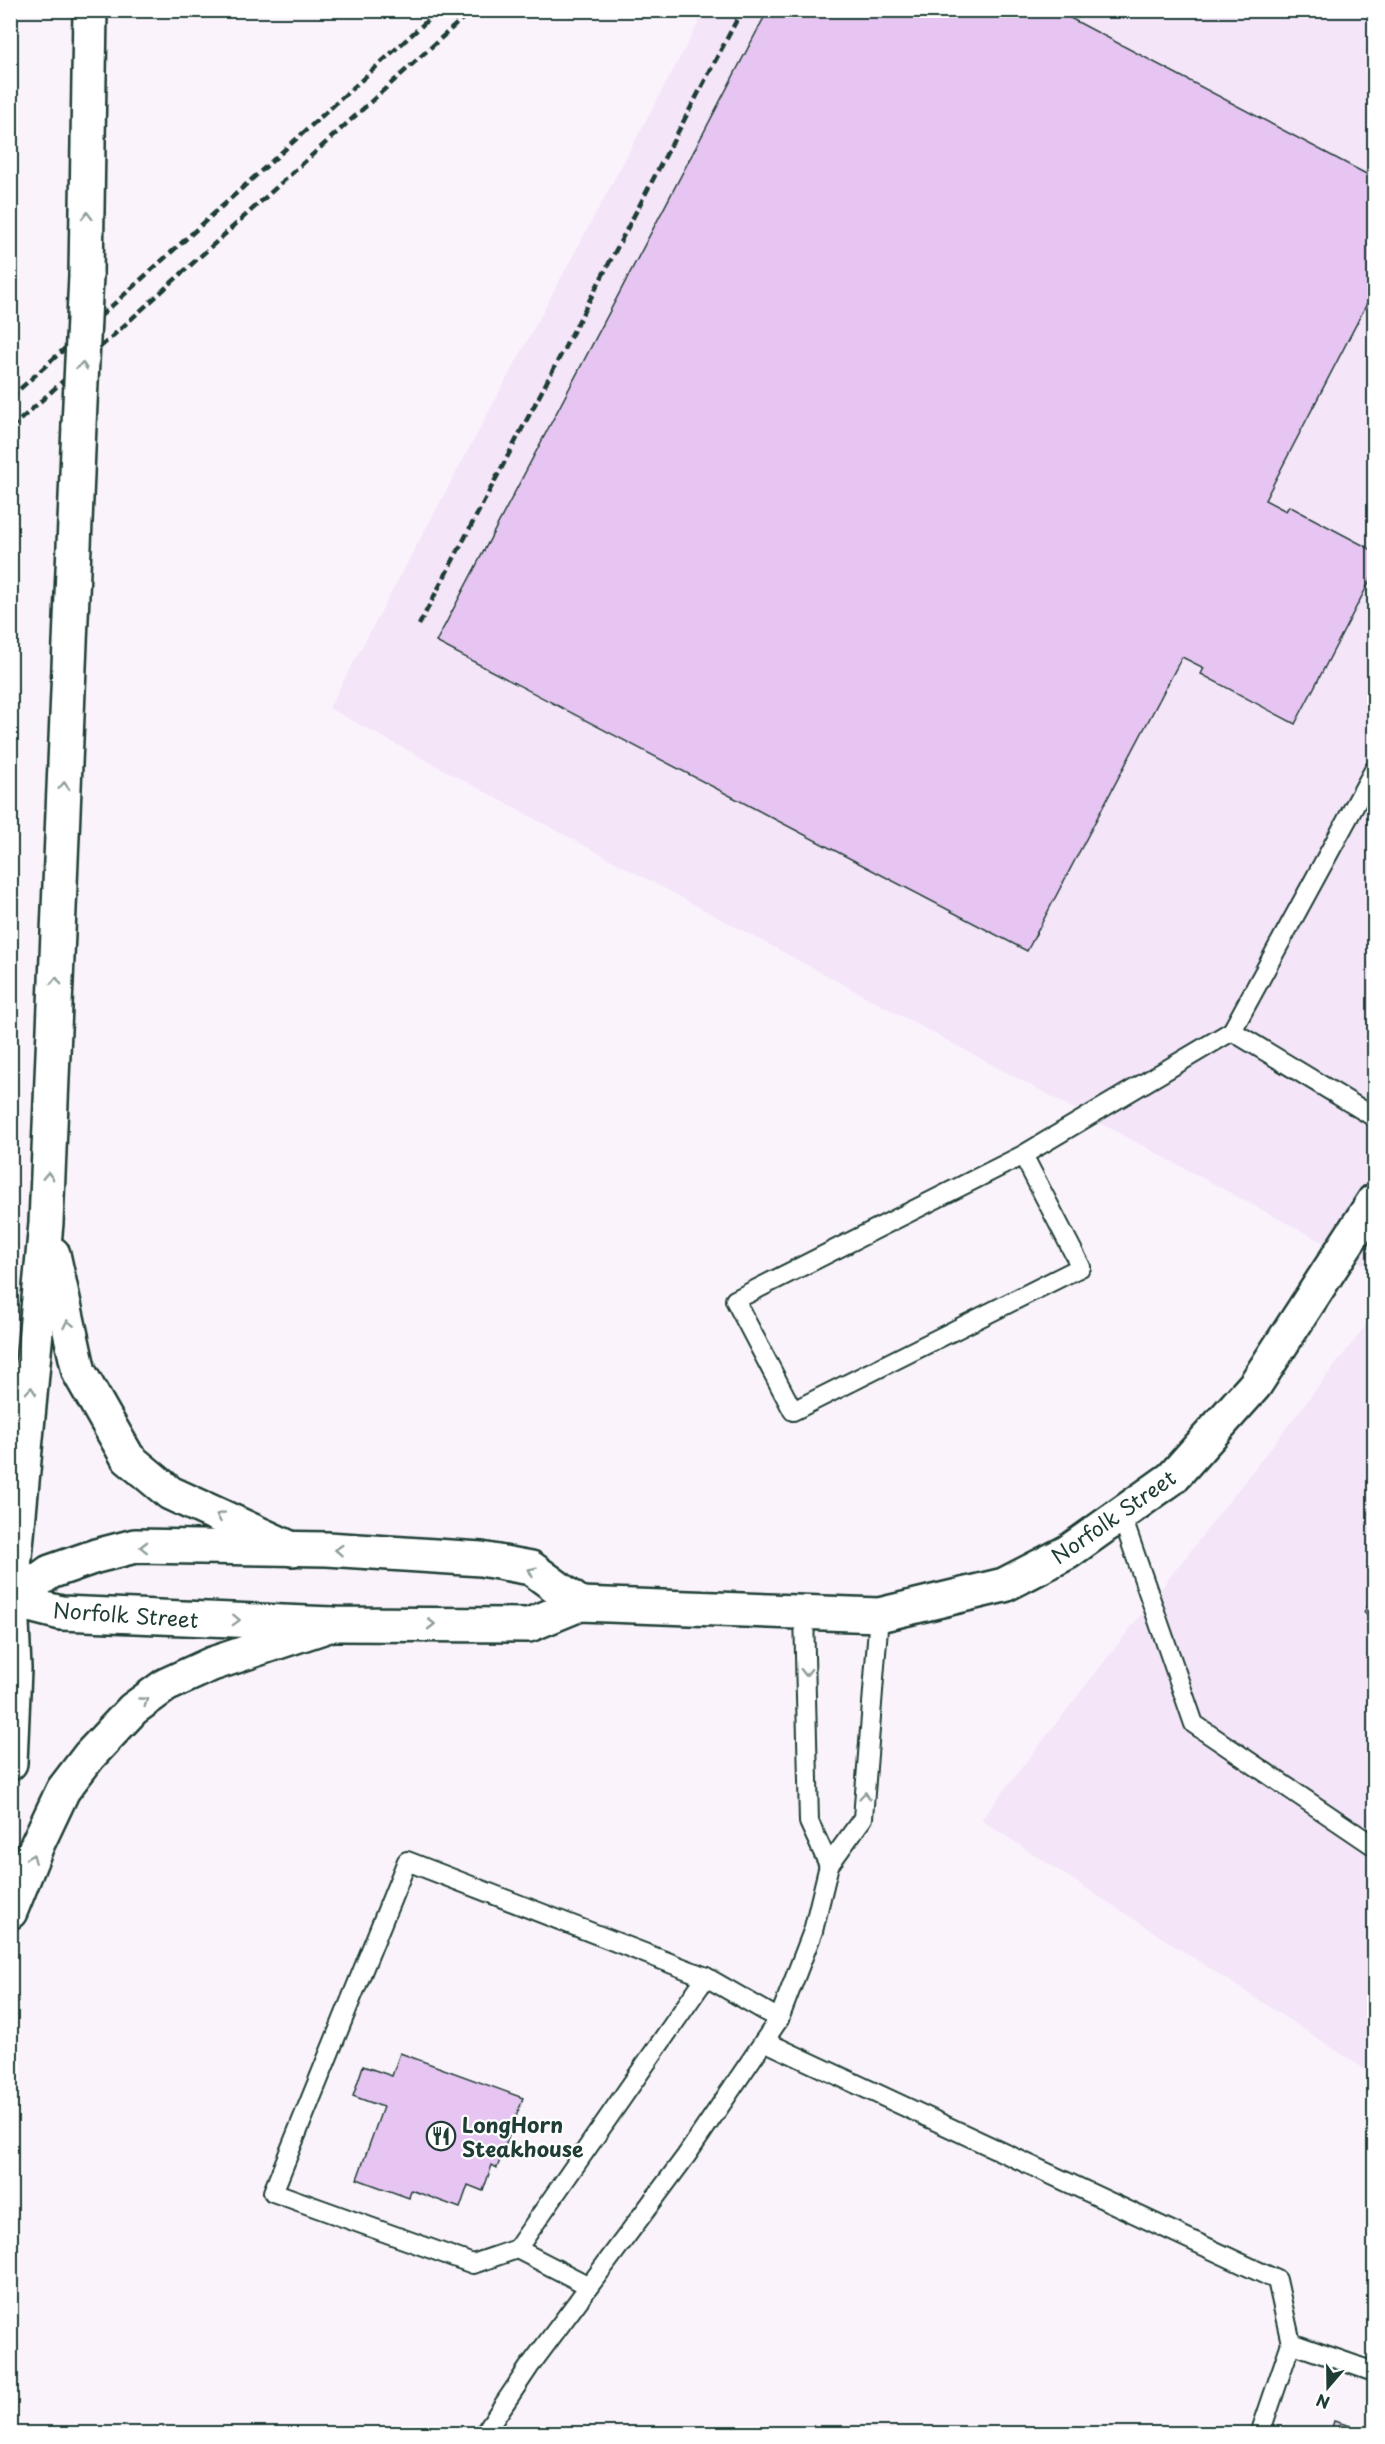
<svg xmlns="http://www.w3.org/2000/svg" width="1385" height="2444" font-family="'Playpen Sans',sans-serif">
<style>
.built{fill:#f4e5f9}
.building{fill:#e6c5f2;stroke:#1f3d34;stroke-width:1.5}
.lines{fill:none;stroke-linecap:round;stroke-linejoin:round}
.lane-casing{stroke:#1f3d34;stroke-width:22}
.street-casing{stroke:#1f3d34;stroke-width:38}
.highway-casing{stroke:#1f3d34;stroke-width:38}
.lane{stroke:#fff;stroke-width:18}
.street{stroke:#fff;stroke-width:33}
.highway{stroke:#fff;stroke-width:33}
.rail{stroke:#1f3d34;stroke-width:4.5;stroke-dasharray:9 4.5;stroke-linecap:butt}
.highway-bridge-casing{stroke:#1f3d34;stroke-width:38;stroke-linecap:butt}
.highway-bridge{stroke:#fff;stroke-width:33}
.oneway{stroke:#8f9e9a}
.labels{text-anchor:middle;dominant-baseline:central;stroke-width:4.5;stroke-linejoin:round;paint-order:stroke}
.street-label{font-size:21px;fill:#1f3d34;stroke:#fff}
.poi-label{font-size:21px;font-weight:bold;fill:#1f3d34;stroke:#fff;text-anchor:start}
</style>
<rect width="100%" height="100%" fill="#faf3fc"/>
<filter id="ink" filterUnits="userSpaceOnUse"><feTurbulence type="fractalNoise" baseFrequency=".0167" numOctaves="2"/><feDisplacementMap in="SourceGraphic" scale="12" xChannelSelector="R" yChannelSelector="G"/><feConvolveMatrix kernelMatrix="1 2 1 2 8 2 1 2 1" color-interpolation-filters="sRGB"/></filter>
<g filter="url(#ink)">
<!-- built -->
<g class="built">
<path d="M705,11H1374V1270L329,708Z"/>
<path d="M1374,1315V2075L981,1820Z"/>
</g>
<!-- building -->
<g class="building">
<path d="M768,10H1055L1374,178V290L1265,500L1286,511L1289,506L1374,551V573L1295,724L1201,674L1204,668L1182,657L1027,951L436,642Z"/>
<path d="M1374,1595V1619L1364,1612Z"/>
<path d="M400,2053L523,2098L497,2168L492,2165L483,2191L468,2185L460,2208L411,2190L409,2198L357,2179L383,2107L353,2096L363,2066L392,2076Z"/>
<path d="M1334,2421L1354,2427L1351,2434H1330Z"/>
</g>
<g class="lines">
<!-- lane casing -->
<g class="lane-casing">
<g id="lane">
<path d="M1374,770L1232,1031L1374,1117"/>
<path d="M1023,1155L1081,1267L793,1411L735,1300L1023,1155L1232,1031"/>
<path d="M1121,1514L1194,1724L1374,1846"/>
<path d="M804,1613L809,1822L829,1865"/>
<path d="M764,2041L1277,2280L1291,2343L1374,2372"/>
<path d="M517,2249L706,1977"/>
<path d="M589,2286L517,2249L473,2264L273,2192L407,1861L706,1977L779,2019"/>
<path d="M484,2434L529,2367L686,2156L779,2019L813,1931L829,1865L863,1818L879,1615"/>
<path d="M1260,2434L1291,2343"/>
</g>
</g>
<!-- street casing -->
<g class="street-casing">
<g id="street">
<path d="M10,1600L61,1613L332,1624L529,1625L580,1604L879,1615L1004,1585L1068,1552L1172,1478L1255,1385L1374,1201"/>
<path d="M11,1600L50,1572L96,1556L135,1546L327,1549L481,1559L531,1568L580,1604"/>
</g>
</g>
<!-- highway casing -->
<g class="highway-casing">
<g id="highway">
<path d="M86,275L90,10"/>
<path d="M53,1254L79,1372L128,1458L170,1493L292,1549"/>
<path d="M10,1763L14,1669L11,1600L46,1223L79,425"/>
<path d="M10,1912L37,1845L63,1790L89,1756L133,1709L166,1685L212,1664L332,1624"/>
</g>
</g>
<!-- lane -->
<use href="#lane" class="lane"/>
<!-- street -->
<use href="#street" class="street"/>
<!-- highway -->
<use href="#highway" class="highway"/>
<!-- rail -->
<g class="rail">
<path d="M10,398L439,10"/>
<path d="M10,429L472,10"/>
<path d="M419,625L742,10"/>
</g>
<!-- highway-bridge casing -->
<g class="highway-bridge-casing">
<path id="highway-bridge" d="M79,425L86,275"/>
</g>
<!-- highway-bridge -->
<use href="#highway-bridge" class="highway-bridge"/>
</g>
<!-- one-way arrows -->
<defs><path id="oneway-chevron" d="M-2-3.5L2.5 0L-2 3.5" fill="none" stroke-width="1.6" stroke-linecap="round" stroke-linejoin="round" transform="scale(1.5)"/></defs>
<g class="oneway">
<use href="#oneway-chevron" transform="translate(87 216) rotate(-89)"/>
<use href="#oneway-chevron" transform="translate(82 366) rotate(-87)"/>
<use href="#oneway-chevron" transform="translate(64 786) rotate(-88)"/>
<use href="#oneway-chevron" transform="translate(56 981) rotate(-88)"/>
<use href="#oneway-chevron" transform="translate(48 1176) rotate(-88)"/>
<use href="#oneway-chevron" transform="translate(68 1324) rotate(-102)"/>
<use href="#oneway-chevron" transform="translate(31 1391) rotate(-85)"/>
<use href="#oneway-chevron" transform="translate(220 1516) rotate(-156)"/>
<use href="#oneway-chevron" transform="translate(144 1547) rotate(-179)"/>
<use href="#oneway-chevron" transform="translate(339 1550) rotate(-176)"/>
<use href="#oneway-chevron" transform="translate(532 1571) rotate(-154)"/>
<use href="#oneway-chevron" transform="translate(236 1620) rotate(2)"/>
<use href="#oneway-chevron" transform="translate(431 1624)"/>
<use href="#oneway-chevron" transform="translate(806 1672) rotate(89)"/>
<use href="#oneway-chevron" transform="translate(144 1701) rotate(-36)"/>
<use href="#oneway-chevron" transform="translate(865 1796) rotate(-85)"/>
<use href="#oneway-chevron" transform="translate(32 1858) rotate(-68)"/>
</g>
</g>
<!-- icons -->
<defs>
<g id="restaurant-ring" transform="scale(1.5)"><circle r="9.5" fill="#fff" stroke="#1f3d34" stroke-width="1.5"/><path d="M-5-6h1v4h1v-4h1v4h1v-4h1v5L-1.5 .5V6h-2V.5L-5-1ZM5-6V6H3V1.5H1.5Q1.5-4 5-6Z" fill="#1f3d34"/></g>
</defs>
<g fill-rule="evenodd">
<use href="#restaurant-ring" x="441" y="2136"/>
</g>
<g class="labels">
<!-- street labels -->
<g class="street-label">
<text transform="translate(1113 1516) rotate(-35)">Norfolk Street</text>
<text transform="translate(126 1614) rotate(4)">Norfolk Street</text>
</g>
<!-- poi labels -->
<g class="poi-label">
<text x="462" y="2124">LongHorn<tspan x="462" dy="24">Steakhouse</tspan></text>
</g>
</g>
<!-- margin -->
<rect width="1385" height="2444" fill="none" stroke="#fff" stroke-width="36"/>
<rect x="18" y="18" width="1349" height="2408" fill="none" stroke="#1f3d34" stroke-width="2" filter="url(#ink)"/>
<!-- north arrow -->
<g transform="translate(1328 2387) rotate(200)" stroke="#ffffff" stroke-width="4.5" paint-order="stroke">
<path d="M0-4.5L10 22L0 15L-10 22Z" fill="#1f3d34"/>
<text y="-9" font-size="16" font-weight="bold" text-anchor="middle" fill="#1f3d34">N</text>
</g>
</svg>
